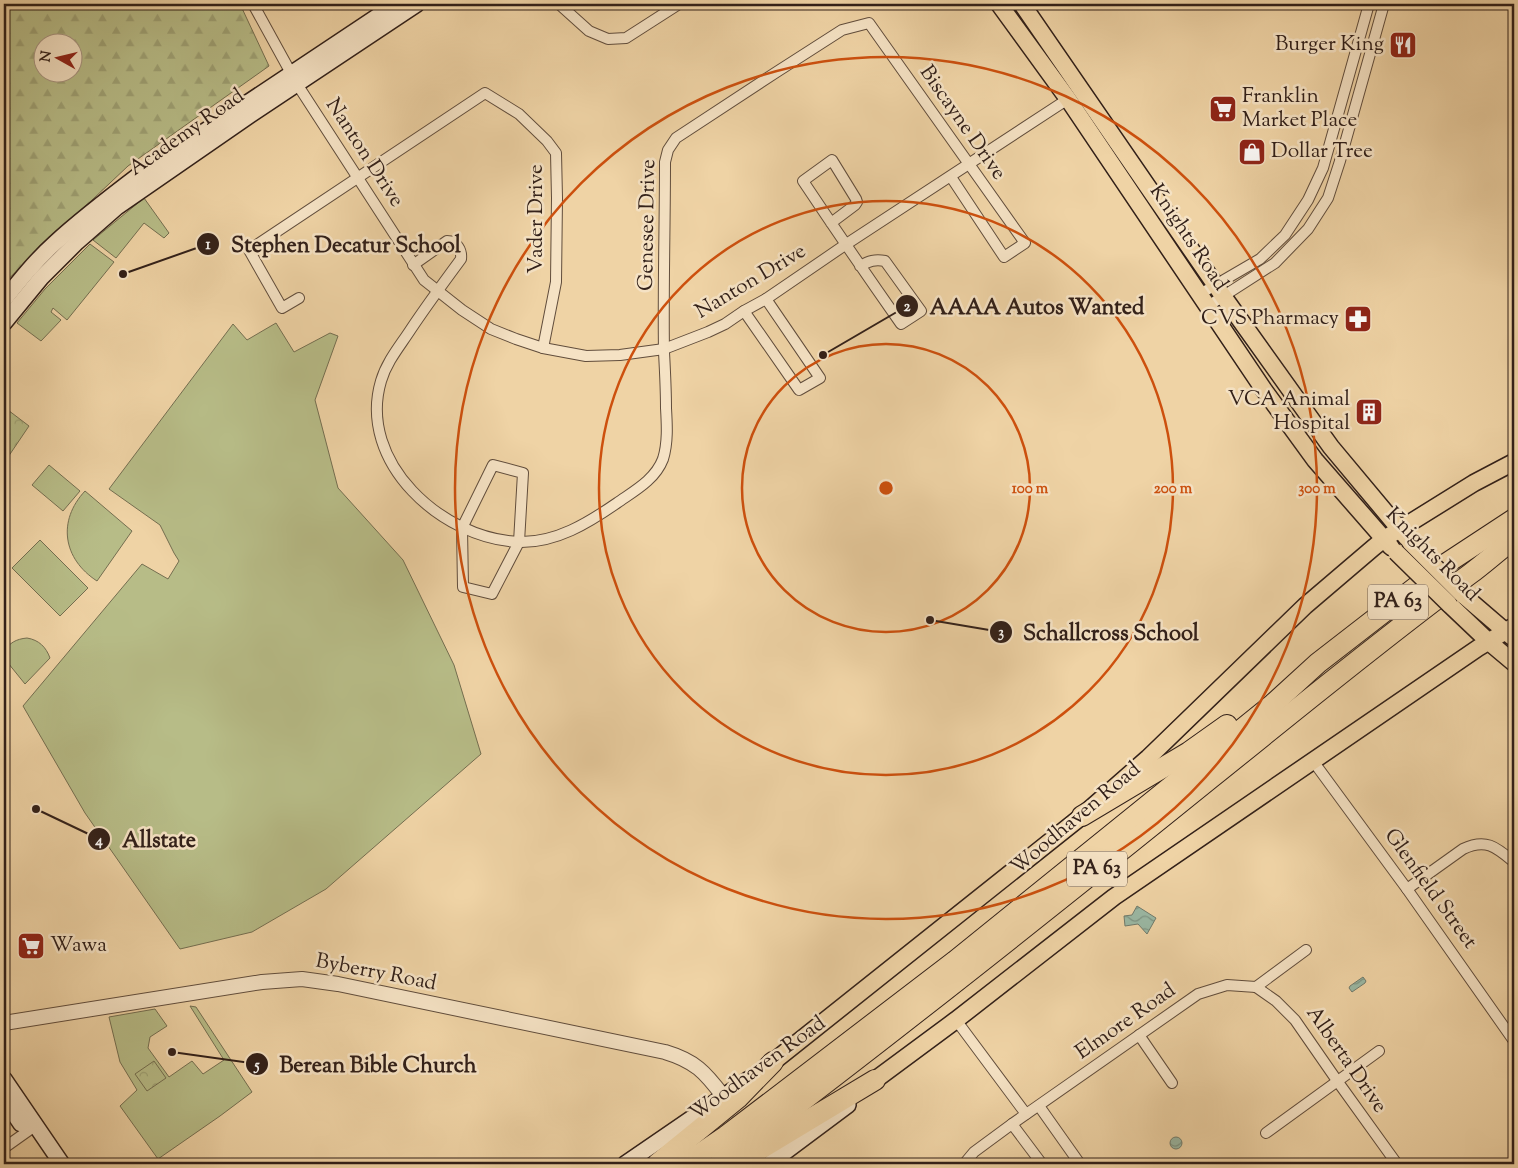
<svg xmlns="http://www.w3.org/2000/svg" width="1518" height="1168" font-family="'Sorts Mill Goudy',serif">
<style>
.green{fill:#b7bc87;stroke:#746e50}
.forest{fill:url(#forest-firs);stroke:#746e50;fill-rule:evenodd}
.park{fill:url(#park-crowns);stroke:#746e50}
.water{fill:url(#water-waves);stroke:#707b6c}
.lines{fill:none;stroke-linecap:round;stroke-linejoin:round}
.minor-casing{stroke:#614d3c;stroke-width:12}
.tertiary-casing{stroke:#614d3c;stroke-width:16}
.secondary-casing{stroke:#322019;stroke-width:18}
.primary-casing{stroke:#322019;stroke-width:19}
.motorway-casing{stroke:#322019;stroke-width:22}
.minor{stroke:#f5e2c4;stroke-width:10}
.tertiary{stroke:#f5e2c4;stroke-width:14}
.secondary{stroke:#f5e2c4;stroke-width:15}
.primary{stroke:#efd3a5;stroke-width:16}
.motorway{stroke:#efd3a5;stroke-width:20}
.primary-bridge-casing{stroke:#322019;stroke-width:19;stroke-linecap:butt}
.primary-bridge{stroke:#efd3a5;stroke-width:16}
.ring{fill:none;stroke:#cd500e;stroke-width:2.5}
.labels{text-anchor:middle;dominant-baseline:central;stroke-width:5;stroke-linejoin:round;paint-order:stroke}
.shield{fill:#f5e2c4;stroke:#6c5a4c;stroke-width:1}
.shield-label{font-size:20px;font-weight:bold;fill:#322019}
.poi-label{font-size:21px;fill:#322019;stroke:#f5e2c4;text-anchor:end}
.street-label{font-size:21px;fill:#322019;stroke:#f5e2c4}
.centre{fill:#cd500e;stroke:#f5e2c4;stroke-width:2.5}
.ring-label{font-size:15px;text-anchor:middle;font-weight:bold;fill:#cd500e;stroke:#f5e2c4;stroke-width:5;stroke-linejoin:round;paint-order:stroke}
.leader{fill:none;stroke:#322019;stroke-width:2}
.callout-dot{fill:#322019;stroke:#f5e2c4;stroke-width:2}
.mark-label{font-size:15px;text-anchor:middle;font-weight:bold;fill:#fff}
.callout-label{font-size:22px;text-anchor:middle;font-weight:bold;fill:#322019;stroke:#f5e2c4;stroke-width:5;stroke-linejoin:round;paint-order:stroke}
</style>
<defs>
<pattern id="forest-firs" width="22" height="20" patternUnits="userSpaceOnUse" patternTransform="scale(1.25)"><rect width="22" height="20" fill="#b7bc87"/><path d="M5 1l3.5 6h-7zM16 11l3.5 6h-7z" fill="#9ea174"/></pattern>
<pattern id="park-crowns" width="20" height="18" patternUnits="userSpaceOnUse" patternTransform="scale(1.25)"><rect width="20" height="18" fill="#b7bc87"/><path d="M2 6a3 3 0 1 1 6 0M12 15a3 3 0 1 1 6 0" fill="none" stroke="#9ea174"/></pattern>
<pattern id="water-waves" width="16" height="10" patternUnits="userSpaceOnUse" patternTransform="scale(1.25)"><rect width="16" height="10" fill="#9ab8a4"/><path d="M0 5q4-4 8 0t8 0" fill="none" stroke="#7e9585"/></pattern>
</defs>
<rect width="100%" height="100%" fill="#efd3a5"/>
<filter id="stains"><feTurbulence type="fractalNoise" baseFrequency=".004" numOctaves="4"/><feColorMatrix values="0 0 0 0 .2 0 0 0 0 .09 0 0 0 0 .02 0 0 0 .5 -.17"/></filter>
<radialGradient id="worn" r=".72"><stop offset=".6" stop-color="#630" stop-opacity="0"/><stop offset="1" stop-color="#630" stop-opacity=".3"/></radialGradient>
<!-- green -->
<g class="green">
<path d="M144,198L169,233L164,238L144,223L116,258L93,240Z"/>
<path d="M90,244L114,262L67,320L53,308L51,312L61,320L41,341L17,323L45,289Z"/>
<path d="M276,323L294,352L330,333L338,336L315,400L338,488L403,560L454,665L481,754L326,889L252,932L180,949L85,813L23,706L142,564L168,579L179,561L174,553L160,525L109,489L233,324L247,340Z"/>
<path d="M49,465L80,491L63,511L32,485Z"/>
<path d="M85,491L132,531L97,581C63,559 57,521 85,491Z"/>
<path d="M40,540L88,588L60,616L12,568Z"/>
<path d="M27,638C39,640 46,647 50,658L25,684L4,658V652C9,643 16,639 27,638Z"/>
<path d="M190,1006L196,1007L252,1092L220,1116L158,1159L120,1106L137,1090L120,1062L109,1017L155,1009L167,1026L150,1037L148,1048L169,1077L192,1061L203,1074L224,1060Z"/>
</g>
<!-- forest -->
<path class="forest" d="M4,4H240L269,66L128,166L4,283ZM42,42H72V72H42Z"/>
<!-- park -->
<g class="park">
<path d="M4,407L29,426L4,463Z"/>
<path d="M154,1061L166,1078L147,1091L135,1074Z"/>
</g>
<!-- water -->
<g class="water">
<path d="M1137,906L1156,918L1147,934L1138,924L1125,926L1124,916L1132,915Z"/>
<path d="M1363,977L1366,981L1365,983L1352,992L1349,988L1350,986Z"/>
<circle cx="1176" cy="1143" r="6"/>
</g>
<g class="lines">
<!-- minor casing -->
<g class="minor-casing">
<g id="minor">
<path d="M253,4L297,84L424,280L462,310L491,329L516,339L543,348L586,356L620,355L664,349L708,332L725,324L744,311L766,299L845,245L1068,99"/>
<path d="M559,4L589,31L608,39L626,38L679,4"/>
<path d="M831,223L855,205L857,202L856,199L832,160L803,181C835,229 868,277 901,324L921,311L885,261C875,259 869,261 860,266"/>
<path d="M413,265L447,241C457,241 462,250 461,259C444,282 427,305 411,329C400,346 387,361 381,381C357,462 442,539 519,542C556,543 588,523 617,503C634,491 655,480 663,459C668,443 667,425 666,408C666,389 665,371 664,352C663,289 665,225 665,162L668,150L676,138L775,73L842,30L869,23L1025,243L1004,257L951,177"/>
<path d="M1200,294L1260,259L1285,235L1308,200L1323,168L1369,4"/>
<path d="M299,298L282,308L249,250L485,93L519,114L547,141L556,153L557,198L556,282L543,348"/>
<path d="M1208,306L1275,263L1308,229L1328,198L1340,161L1384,4"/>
<path d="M744,311L799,390L820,378L766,299"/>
<path d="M493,465L523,473L519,542L492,594L463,587L462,528Z"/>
<path d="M1313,761L1407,889L1514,1041"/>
<path d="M1407,889L1463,849C1486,838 1496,847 1514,862"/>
<path d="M1256,987L1276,1001L1295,1020L1338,1082L1397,1164"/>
<path d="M1256,987L1306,950"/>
<path d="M956,1020L1026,1114"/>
<path d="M1139,1035L1172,1083"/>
<path d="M1039,1106L1080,1164"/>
<path d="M1012,1124L1042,1164"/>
<path d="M1266,1133L1379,1051"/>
<path d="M4,1148L35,1126"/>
<path d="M964,1164L974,1152L1012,1124L1198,994L1227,985L1256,987"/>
</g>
</g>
<!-- tertiary casing -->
<g class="tertiary-casing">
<path id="tertiary" d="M4,1023L262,982L302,979L338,984L665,1052C695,1061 705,1072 723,1096"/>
</g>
<!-- secondary casing -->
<g class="secondary-casing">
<g id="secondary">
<path d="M4,300C20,280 36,260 55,243C81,219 110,197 139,175L396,4"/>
<path d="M4,323L41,278L77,242L117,207L250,115L417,4"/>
<path d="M4,1079L62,1164"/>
<path d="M4,1099L21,1124"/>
<path d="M625,1164L749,1079"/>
<path d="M769,1164L848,1105"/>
</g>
</g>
<!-- primary casing -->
<g class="primary-casing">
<g id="primary">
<path d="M999,4L1068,99L1264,390L1315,460L1391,547"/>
<path d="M1022,4L1223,296L1331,447L1407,538"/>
<path d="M1463,595L1512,637"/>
<path d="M1449,604L1489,642L1514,663"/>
<path d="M773,1062L1082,816L1148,758L1305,606L1373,548L1384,539L1474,483L1514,462"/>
<path d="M875,1080L956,1020L1114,897L1478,648L1514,626"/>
</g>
</g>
<!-- motorway casing -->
<g class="motorway-casing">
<g id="motorway">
<path d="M1082,816L1189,752L1227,725"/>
<path d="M747,1157L875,1080"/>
<path d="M657,1164L738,1098L773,1062"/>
<path d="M685,1164L726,1136L955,961L1273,704L1318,663L1447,563L1514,519"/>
<path d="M719,1164C886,1039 1049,909 1211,778C1297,709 1382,639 1470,574C1485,563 1499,550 1514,539"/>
</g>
</g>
<!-- minor -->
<use href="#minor" class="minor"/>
<!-- tertiary -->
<use href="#tertiary" class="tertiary"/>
<!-- secondary -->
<use href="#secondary" class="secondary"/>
<!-- primary -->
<use href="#primary" class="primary"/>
<!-- motorway -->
<use href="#motorway" class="motorway"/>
<!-- primary-bridge casing -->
<g class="primary-bridge-casing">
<g id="primary-bridge">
<path d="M1410,542L1463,595"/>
<path d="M1396,552L1449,604"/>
</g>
</g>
<!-- primary-bridge -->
<use href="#primary-bridge" class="primary-bridge"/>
</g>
<!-- distance rings -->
<g class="ring">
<circle cx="886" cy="488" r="144"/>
<circle cx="886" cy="488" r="287"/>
<circle cx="886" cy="488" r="431"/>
</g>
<!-- icons -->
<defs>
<g id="restaurant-square" transform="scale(1.4375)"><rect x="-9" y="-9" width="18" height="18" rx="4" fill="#8f2418" stroke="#f5e2c4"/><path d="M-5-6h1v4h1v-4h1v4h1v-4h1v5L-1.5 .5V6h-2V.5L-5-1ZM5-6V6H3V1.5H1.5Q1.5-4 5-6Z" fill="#fff"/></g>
<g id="supermarket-square" transform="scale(1.4375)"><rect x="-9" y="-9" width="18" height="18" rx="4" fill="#8f2418" stroke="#f5e2c4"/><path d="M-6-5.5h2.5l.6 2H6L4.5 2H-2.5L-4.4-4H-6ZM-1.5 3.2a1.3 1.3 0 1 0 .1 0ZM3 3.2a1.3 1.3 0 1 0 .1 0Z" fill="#fff"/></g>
<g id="shop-square" transform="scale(1.4375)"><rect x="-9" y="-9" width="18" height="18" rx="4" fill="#8f2418" stroke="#f5e2c4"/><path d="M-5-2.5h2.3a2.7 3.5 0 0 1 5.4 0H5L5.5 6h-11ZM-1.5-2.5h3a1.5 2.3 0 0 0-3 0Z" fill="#fff"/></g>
<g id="pharmacy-square" transform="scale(1.4375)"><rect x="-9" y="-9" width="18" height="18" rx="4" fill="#8f2418" stroke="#f5e2c4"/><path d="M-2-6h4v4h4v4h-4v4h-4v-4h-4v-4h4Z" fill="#fff"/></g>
<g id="building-square" transform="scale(1.4375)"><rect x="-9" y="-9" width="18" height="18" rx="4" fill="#8f2418" stroke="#f5e2c4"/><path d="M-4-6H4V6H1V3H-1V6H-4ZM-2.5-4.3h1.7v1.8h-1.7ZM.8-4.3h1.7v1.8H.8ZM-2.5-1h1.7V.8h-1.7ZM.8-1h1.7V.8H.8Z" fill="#fff"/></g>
</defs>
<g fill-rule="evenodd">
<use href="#restaurant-square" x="1403" y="45"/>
<use href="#supermarket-square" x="1223" y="109"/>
<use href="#shop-square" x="1252" y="152"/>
<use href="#pharmacy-square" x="1358" y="319"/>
<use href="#building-square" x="1369" y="412"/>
<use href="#supermarket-square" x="31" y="946"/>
</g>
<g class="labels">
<!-- shield labels -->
<g class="shield">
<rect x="1368" y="584.5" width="60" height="35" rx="4"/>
<rect x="1067" y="851.5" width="60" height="35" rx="4"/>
</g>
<g class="shield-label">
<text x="1398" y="602">PA 63</text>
<text x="1097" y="869">PA 63</text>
</g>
<!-- poi labels -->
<g class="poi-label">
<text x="1384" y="45">Burger King</text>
<text x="1242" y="97" text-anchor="start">Franklin<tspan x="1242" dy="24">Market Place</tspan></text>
<text x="1271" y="152" text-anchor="start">Dollar Tree</text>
<text x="1339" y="319">CVS Pharmacy</text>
<text x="1350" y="400">VCA Animal<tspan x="1350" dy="24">Hospital</tspan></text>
<text x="50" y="946" text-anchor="start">Wawa</text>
</g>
<!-- street labels -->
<g class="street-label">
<text transform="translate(962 123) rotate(55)">Biscayne Drive</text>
<text transform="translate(187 133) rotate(-35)">Academy Road</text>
<text transform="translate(364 153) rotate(57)">Nanton Drive</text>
<text transform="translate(537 219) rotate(-90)">Vader Drive</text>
<text transform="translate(648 225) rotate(-89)">Genesee Drive</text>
<text transform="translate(1188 238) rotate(56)">Knights Road</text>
<text transform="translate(751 282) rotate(-31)">Nanton Drive</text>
<text transform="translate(1432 555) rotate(45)">Knights Road</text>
<text transform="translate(1076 819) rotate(-40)">Woodhaven Road</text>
<text transform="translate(1430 889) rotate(54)">Glenfield Street</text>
<text transform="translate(376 973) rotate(11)">Byberry Road</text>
<text transform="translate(1126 1022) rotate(-35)">Elmore Road</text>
<text transform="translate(1346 1060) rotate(55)">Alberta Drive</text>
<text transform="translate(758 1069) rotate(-36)">Woodhaven Road</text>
</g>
</g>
<circle cx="886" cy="488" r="8" class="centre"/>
<g class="ring-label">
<text x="1030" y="493">100 m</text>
<text x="1173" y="493">200 m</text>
<text x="1317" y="493">300 m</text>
</g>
<!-- callouts -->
<path class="leader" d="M123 274L208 244M823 355L907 306M930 620L1001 632M36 809L99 839M172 1052L257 1064"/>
<g class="callout-dot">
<circle cx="123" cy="274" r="5"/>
<circle cx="823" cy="355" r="5"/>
<circle cx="930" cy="620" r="5"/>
<circle cx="36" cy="809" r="5"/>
<circle cx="172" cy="1052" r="5"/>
<circle cx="208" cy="244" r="12"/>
<circle cx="907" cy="306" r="12"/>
<circle cx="1001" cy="632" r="12"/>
<circle cx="99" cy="839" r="12"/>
<circle cx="257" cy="1064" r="12"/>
</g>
<g class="mark-label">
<text x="208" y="249">1</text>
<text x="907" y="311">2</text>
<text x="1001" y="637">3</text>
<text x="99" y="845">4</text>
<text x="257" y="1070">5</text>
</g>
<g class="callout-label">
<text x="346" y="252">Stephen Decatur School</text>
<text x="1037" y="314">AAAA Autos Wanted</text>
<text x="1111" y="640">Schallcross School</text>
<text x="159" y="847">Allstate</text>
<text x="378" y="1072">Berean Bible Church</text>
</g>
<!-- margin -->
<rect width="1518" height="1168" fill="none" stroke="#efd3a5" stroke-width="20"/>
<rect x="5" y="5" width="1508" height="1158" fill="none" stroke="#322019" stroke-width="2.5"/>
<rect x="10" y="10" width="1498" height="1148" fill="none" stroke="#322019"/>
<!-- north arrow -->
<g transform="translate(58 58) rotate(278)"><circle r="24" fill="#f5e2c4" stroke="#a79480"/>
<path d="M0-4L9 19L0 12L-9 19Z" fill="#8f2418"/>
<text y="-8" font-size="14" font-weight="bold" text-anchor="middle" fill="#322019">N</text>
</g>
<rect width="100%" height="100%" filter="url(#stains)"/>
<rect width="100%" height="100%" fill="url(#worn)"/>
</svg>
